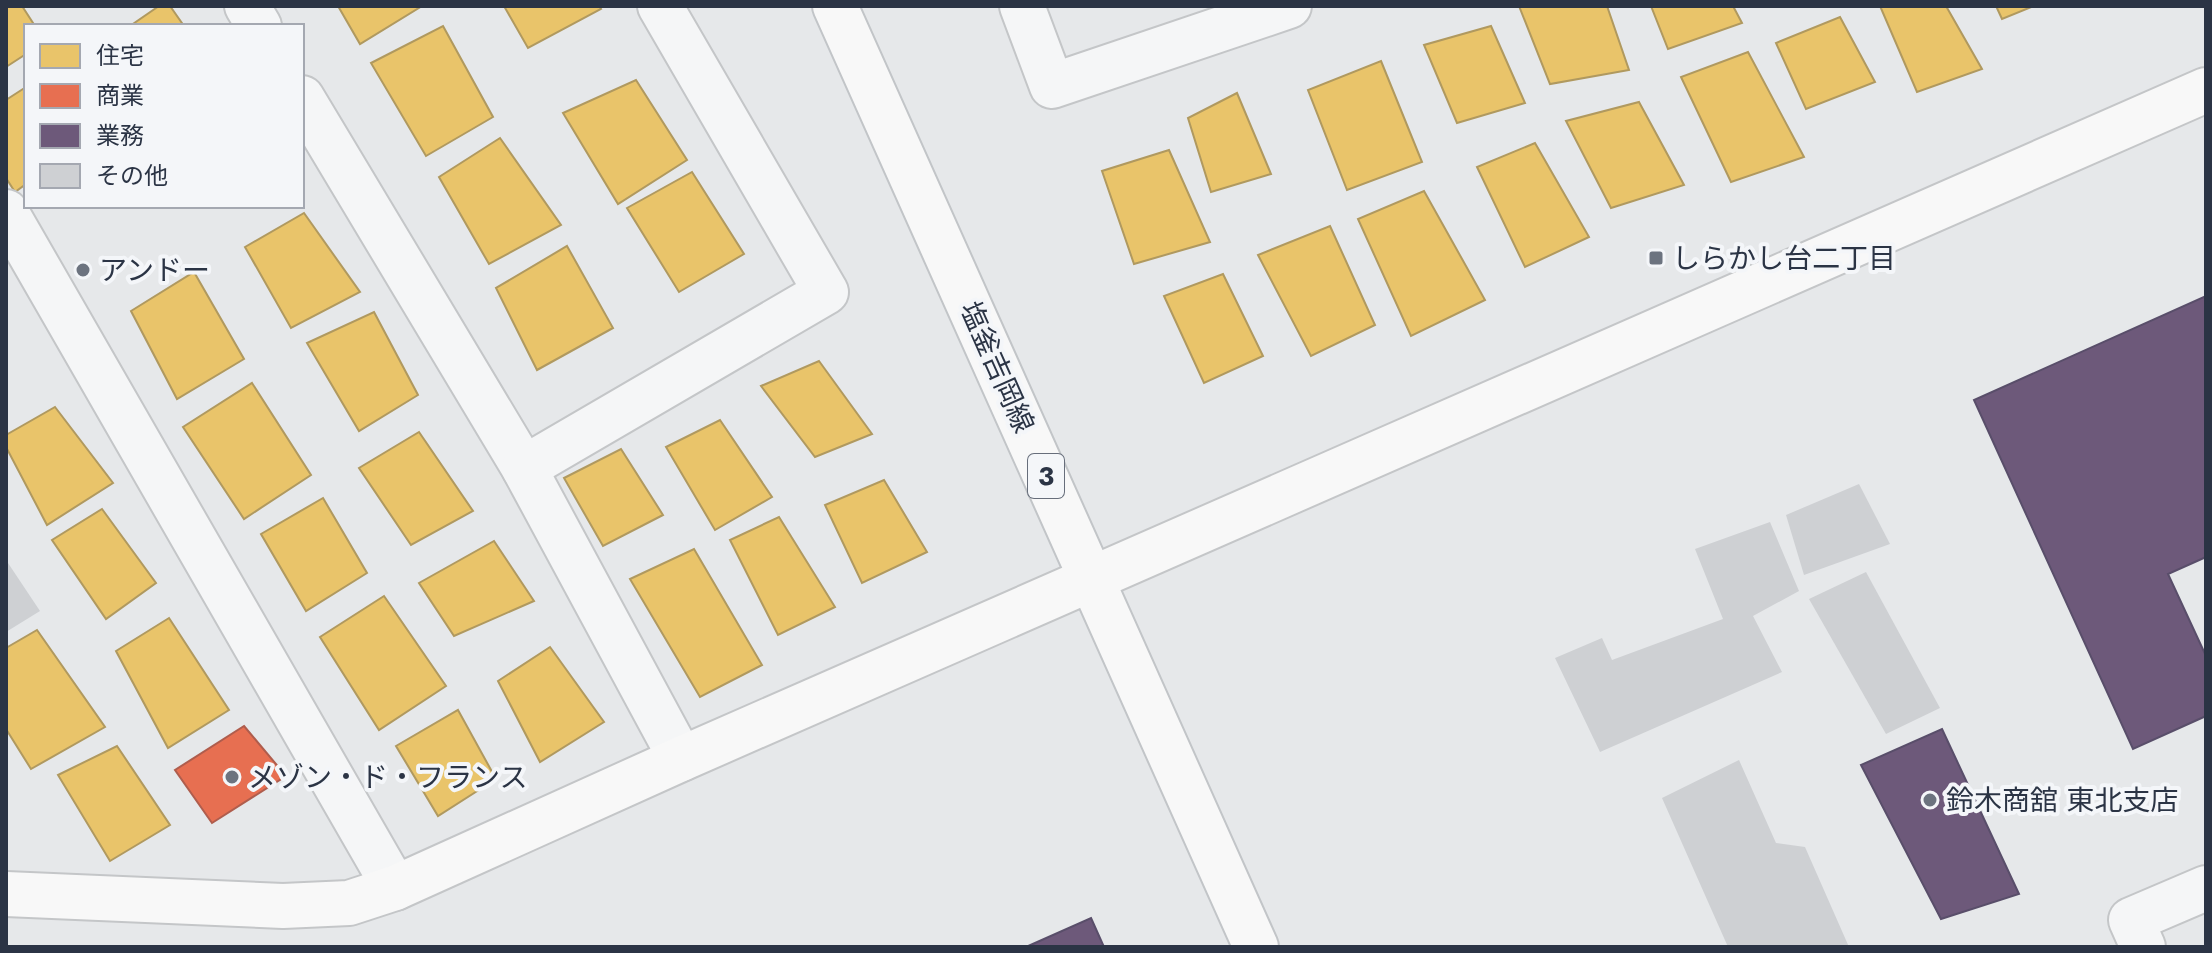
<svg xmlns="http://www.w3.org/2000/svg" width="2212" height="953" font-family="Jost,'Noto Sans JP',sans-serif">
<style>
.homes{fill:#e9c46a;stroke:#b0995f;stroke-width:2}
.shops{fill:#e76f51;stroke:#af5d4d;stroke-width:2}
.offices{fill:#6d597a;stroke:#594e6a;stroke-width:2}
.building{fill:#ced0d3}
.lines{fill:none;stroke-linecap:round;stroke-linejoin:round}
.street-casing{stroke:#c4c6c8;stroke-width:48}
.secondary-casing{stroke:#c4c6c8;stroke-width:48}
.primary-casing{stroke:#c2c5c8;stroke-width:48}
.street{stroke:#f5f6f7;stroke-width:44}
.secondary{stroke:#f8f8f8;stroke-width:44}
.primary{stroke:#f8f8f8;stroke-width:44}
.poi-dot{fill:#6c737f;stroke:#f4f6f9;stroke-width:3}
.labels{text-anchor:middle;dominant-baseline:central;stroke-width:8;stroke-linejoin:round;paint-order:stroke}
.shield{fill:#f4f6f9;stroke:#676e7b;stroke-width:2}
.shield-label{font-size:26px;font-weight:bold;fill:#2b3445}
.poi-label{font-size:28px;fill:#2b3445;stroke:#f4f6f9;text-anchor:start}
.street-label{font-size:28px;fill:#2b3445;stroke:#f4f6f9}
</style>
<rect width="100%" height="100%" fill="#e6e8ea"/>
<!-- homes -->
<g class="homes">
<path d="M6,6H22L35,26H26V54L6,67Z"/>
<path d="M159,6H170L184,26H130Z"/>
<path d="M338,6H422L360,44Z"/>
<path d="M504,6H599L601,9L528,48Z"/>
<path d="M1519,6H1607L1629,70L1550,84Z"/>
<path d="M1651,6H1733L1742,23L1668,49Z"/>
<path d="M1880,6H1946L1982,69L1917,92Z"/>
<path d="M1996,6H2034L2002,19Z"/>
<path d="M1840,17L1875,82L1806,109L1776,43Z"/>
<path d="M443,26L493,117L426,156L371,63Z"/>
<path d="M1491,26L1525,103L1457,123L1424,45Z"/>
<path d="M1748,52L1804,157L1731,182L1681,77Z"/>
<path d="M1381,61L1422,162L1347,190L1308,90Z"/>
<path d="M636,80L687,160L618,204L563,113Z"/>
<path d="M26,87V184L15,192L6,178V100Z"/>
<path d="M1237,93L1271,174L1211,192L1188,118Z"/>
<path d="M1639,102L1684,185L1611,208L1566,121Z"/>
<path d="M500,138L561,225L489,264L439,177Z"/>
<path d="M1535,143L1589,237L1525,267L1477,167Z"/>
<path d="M1169,150L1210,242L1134,264L1102,171Z"/>
<path d="M692,172L744,254L679,292L627,208Z"/>
<path d="M1424,191L1485,300L1411,336L1358,219Z"/>
<path d="M304,213L360,292L291,328L245,247Z"/>
<path d="M1330,226L1375,325L1311,356L1258,255Z"/>
<path d="M567,246L613,328L537,370L496,288Z"/>
<path d="M194,272L244,359L177,399L131,311Z"/>
<path d="M1223,274L1263,356L1204,383L1164,296Z"/>
<path d="M374,312L418,395L359,431L307,343Z"/>
<path d="M819,361L872,434L815,457L761,386Z"/>
<path d="M252,383L311,475L244,519L183,427Z"/>
<path d="M55,407L113,483L47,525L6,447V435Z"/>
<path d="M720,420L772,497L715,530L666,447Z"/>
<path d="M419,432L473,511L411,545L359,468Z"/>
<path d="M621,449L663,515L603,546L564,478Z"/>
<path d="M884,480L927,552L862,583L825,505Z"/>
<path d="M323,498L367,573L306,611L261,534Z"/>
<path d="M102,509L156,583L106,619L52,540Z"/>
<path d="M779,517L835,607L778,635L730,540Z"/>
<path d="M494,541L534,601L454,636L419,583Z"/>
<path d="M694,549L762,665L700,697L630,579Z"/>
<path d="M384,596L446,686L379,730L320,637Z"/>
<path d="M169,618L229,710L168,748L116,651Z"/>
<path d="M37,630L105,727L31,769L6,729V648Z"/>
<path d="M550,647L604,722L540,762L498,681Z"/>
<path d="M458,710L496,779L438,816L396,746Z"/>
<path d="M117,746L170,825L110,861L58,775Z"/>
</g>
<!-- shops -->
<path class="shops" d="M244,726L286,776L212,823L175,770Z"/>
<!-- offices -->
<g class="offices">
<path d="M2206,296V557L2168,574L2206,656V716L2133,749L1974,400Z"/>
<path d="M1942,729L2019,894L1941,919L1861,765Z"/>
<path d="M1091,918L1104,947H1026Z"/>
</g>
<!-- building -->
<g class="building">
<path d="M1859,484L1890,544L1804,575L1786,515Z"/>
<path d="M1770,522L1799,591L1753,616L1782,672L1600,752L1555,658L1602,638L1612,660L1723,619L1695,549Z"/>
<path d="M6,560L40,611L6,632Z"/>
<path d="M1866,572L1940,708L1886,734L1809,599Z"/>
<path d="M1739,760L1776,843L1805,847L1849,947H1728L1662,798Z"/>
</g>
<g class="lines">
<!-- street casing -->
<g class="street-casing">
<g id="street">
<path d="M247,6L259,26"/>
<path d="M1022,6L1052,86L1289,6"/>
<path d="M302,98L524,468L681,759"/>
<path d="M6,212L395,888"/>
<path d="M524,468L826,292L660,6"/>
<path d="M2143,947L2131,920L2206,888"/>
</g>
</g>
<!-- secondary casing -->
<g class="secondary-casing">
<path id="secondary" d="M6,894L283,906L349,903L395,888L681,759L2206,90"/>
</g>
<!-- primary casing -->
<g class="primary-casing">
<path id="primary" d="M835,6L1256,947"/>
</g>
<!-- street -->
<use href="#street" class="street"/>
<!-- secondary -->
<use href="#secondary" class="secondary"/>
<!-- primary -->
<use href="#primary" class="primary"/>
</g>
<!-- markers -->
<g class="poi-dot">
<rect x="1648" y="250" width="16" height="16" rx="4"/>
<circle cx="83" cy="270" r="8"/>
<circle cx="232" cy="777" r="8"/>
<circle cx="1930" cy="800" r="8"/>
</g>
<g class="labels">
<!-- shield labels -->
<rect class="shield" x="1028" y="454" width="36" height="44" rx="6"/>
<g class="shield-label">
<text x="1046" y="476">3</text>
</g>
<!-- poi labels -->
<g class="poi-label">
<text x="1672" y="258">しらかし台二丁目</text>
<text x="99" y="270">アンドー</text>
<text x="248" y="777">メゾン・ド・フランス</text>
<text x="1946" y="800">鈴木商舘 東北支店</text>
</g>
<!-- street labels -->
<g class="street-label">
<text transform="translate(997 367) rotate(66)">塩釜吉岡線</text>
</g>
</g>
<!-- border -->
<rect width="2212" height="953" fill="none" stroke="#2b3445" stroke-width="16"/>
<!-- legend -->
<rect x="24" y="24" width="280" height="184" fill="#f4f6f9" stroke="#a4a8b1" stroke-width="2"/>
<rect x="40" y="44" width="40" height="24" fill="#e9c46a" stroke="#a4a8b1" stroke-width="2"/>
<text x="96" y="64" font-size="24" fill="#2b3445">住宅</text>
<rect x="40" y="84" width="40" height="24" fill="#e76f51" stroke="#a4a8b1" stroke-width="2"/>
<text x="96" y="104" font-size="24" fill="#2b3445">商業</text>
<rect x="40" y="124" width="40" height="24" fill="#6d597a" stroke="#a4a8b1" stroke-width="2"/>
<text x="96" y="144" font-size="24" fill="#2b3445">業務</text>
<rect x="40" y="164" width="40" height="24" fill="#ced0d3" stroke="#a4a8b1" stroke-width="2"/>
<text x="96" y="184" font-size="24" fill="#2b3445">その他</text>
</svg>
